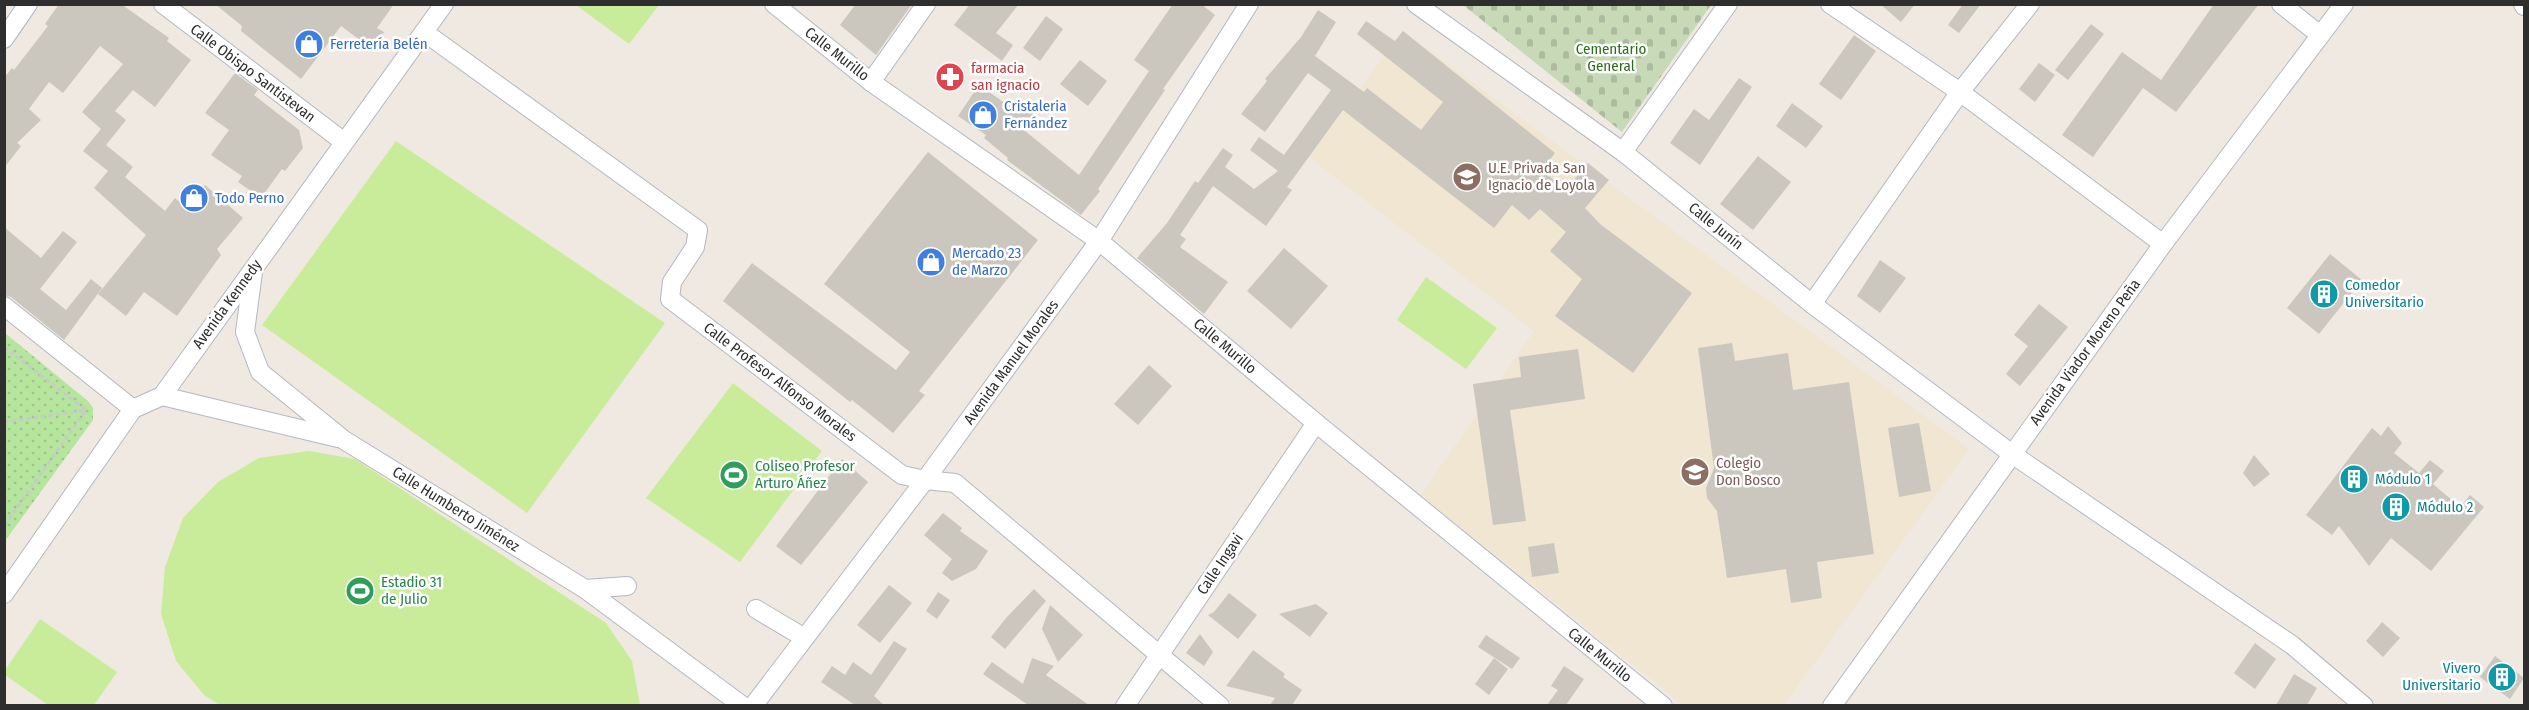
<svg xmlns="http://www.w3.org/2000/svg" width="2529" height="710" font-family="'Fira Sans Condensed',sans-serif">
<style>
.education{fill:#f0e6d1}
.grass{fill:url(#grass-dots)}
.cemetery{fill:url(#cemetery-stones)}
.pitch{fill:#c9ec9a}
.building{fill:#cbc7bf}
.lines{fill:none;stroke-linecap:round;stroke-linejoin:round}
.minor-casing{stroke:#b4b7c1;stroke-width:20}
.path{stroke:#c9c9c9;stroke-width:3;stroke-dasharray:4.5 3;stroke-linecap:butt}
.minor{stroke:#fff;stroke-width:18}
.labels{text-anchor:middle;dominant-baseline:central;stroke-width:5;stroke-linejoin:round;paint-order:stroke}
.shop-label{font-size:15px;fill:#366cbe;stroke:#fff;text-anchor:start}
.park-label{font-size:15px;fill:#2c6e1b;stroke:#fff}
.street-label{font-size:15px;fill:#2e2e2e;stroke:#fff}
.health-label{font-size:15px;fill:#be3a42;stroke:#fff;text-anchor:start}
.education-label{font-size:15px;fill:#785e54;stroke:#fff;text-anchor:start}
.culture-label{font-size:15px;fill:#0d838f;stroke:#fff;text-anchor:start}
.leisure-label{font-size:15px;fill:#27864d;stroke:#fff;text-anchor:start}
</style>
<defs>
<pattern id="grass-dots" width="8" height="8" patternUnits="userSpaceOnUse" patternTransform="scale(1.5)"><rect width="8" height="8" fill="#b6e59e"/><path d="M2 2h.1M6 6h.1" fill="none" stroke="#9dc588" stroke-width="1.8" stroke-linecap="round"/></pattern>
<pattern id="cemetery-stones" width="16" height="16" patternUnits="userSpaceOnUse" patternTransform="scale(1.5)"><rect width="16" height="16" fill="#c8d9b8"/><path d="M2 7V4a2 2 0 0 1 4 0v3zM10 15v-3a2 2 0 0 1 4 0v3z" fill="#acbb9e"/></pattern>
</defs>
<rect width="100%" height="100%" fill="#efe9e1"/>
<!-- education -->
<path class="education" d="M1403,31L1969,449L1784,705H1683L1421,495L1534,331L1309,157Z"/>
<!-- grass -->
<path class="grass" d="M5,333L89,402L93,408V420L5,541Z"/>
<!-- cemetery -->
<path class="cemetery" d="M1463,5H1711L1622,132Z"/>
<!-- pitch -->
<g class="pitch">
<path d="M576,5H659L629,44Z"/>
<path d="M396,141L665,323L527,513L262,325Z"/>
<path d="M1426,277L1497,328L1466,369L1397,320Z"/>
<path d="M733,383L822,451L740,562L646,498Z"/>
<path d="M309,451L355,459L606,623L632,661L640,705L221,706L204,695L176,661L161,614L165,567L183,518L218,482L259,458Z"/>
<path d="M40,619L117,672L94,705H48L5,675V670Z"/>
</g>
<!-- building -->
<g class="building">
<path d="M59,4H121L169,38L167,41L191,60L155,107L133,90L115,111L126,120L106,145L133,167L125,177L165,211L175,198L185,206L205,185L243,218L217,249L221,255L177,316L144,292L126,316L98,294L146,235L94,188L108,171L83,151L101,129L82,112L123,64L100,46L63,93L49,82L29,109L41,120L17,143L21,146L4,168V78L12,68L14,70L48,26L45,24Z"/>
<path d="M215,4H394L377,28L384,32L372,49L341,26L301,79L241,31L242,26Z"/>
<path d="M856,4H912L876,55L840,25Z"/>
<path d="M970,4H1019L996,33L1013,45L1002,61L954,25Z"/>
<path d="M1173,4H1201L1215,15L1163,89L1165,90L1098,189L1100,191L1081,215L1007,160L1008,158L984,138L986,135L958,116L979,85L1009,106L1015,100L1035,116L1024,130L1079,175L1149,71L1134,60Z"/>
<path d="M1880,4H1915L1901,22Z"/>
<path d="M1963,4H1981L1959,33L1948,25Z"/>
<path d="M2214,4H2259L2176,112L2143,88L2093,157L2062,135L2122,52L2161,80Z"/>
<path d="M1318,10L1336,22L1315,56L1364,92L1367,88L1421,130L1443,102L1357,34L1366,21L1395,41L1403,31L1555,153L1542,170L1565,190L1588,163L1609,180L1585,208L1600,224L1692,293L1633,373L1555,316L1582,279L1550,251L1566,232L1540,209L1529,220L1512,205L1494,228L1343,110L1287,187L1292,190L1266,226L1213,186L1180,235L1186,239L1180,247L1228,282L1204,314L1137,258L1167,223L1195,181L1198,183L1223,148L1233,155L1225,167L1254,189L1278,171L1250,150L1259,137L1284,155L1331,90L1308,73L1265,132L1241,114L1267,81L1265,79L1301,37Z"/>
<path d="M1046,16L1063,29L1040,61L1023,48Z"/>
<path d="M2091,24L2104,34L2068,80L2055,70Z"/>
<path d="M1854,35L1876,51L1841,100L1819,84Z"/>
<path d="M1080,60L1107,81L1088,106L1060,84Z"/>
<path d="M2039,63L2055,75L2035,102L2019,89Z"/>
<path d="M235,73L258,90L254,95L299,130L303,148L285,171L282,169L261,198L238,182L242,176L211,155L229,130L205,113Z"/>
<path d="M1739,78L1752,87L1700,165L1670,143L1694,109L1709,120Z"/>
<path d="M1792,103L1823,126L1806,148L1776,126Z"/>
<path d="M928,152L1038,240L919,391L925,395L893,433L852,400L850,402L723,301L752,263L896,370L910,352L824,284Z"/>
<path d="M1758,156L1791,182L1753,230L1720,204Z"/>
<path d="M4,227L41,258L63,231L77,242L40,289L66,310L91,279L102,288L64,340L11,297L4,295Z"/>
<path d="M1284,248L1328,286L1291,329L1247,291Z"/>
<path d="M2330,254L2362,280L2319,334L2287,308Z"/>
<path d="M1880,260L1906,278L1880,313L1857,296Z"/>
<path d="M2039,304L2068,327L2020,386L2006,374L2028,346L2014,335Z"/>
<path d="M1732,343L1735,361L1788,353L1793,390L1849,382L1874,554L1817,562L1822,598L1791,603L1786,569L1727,578L1717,511L1707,498L1706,488L1714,468L1698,348Z"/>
<path d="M1578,349L1585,399L1510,410L1526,521L1493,525L1473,384L1521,377L1519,357Z"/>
<path d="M1149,365L1172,386L1138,425L1114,404Z"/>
<path d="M1919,423L1931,491L1899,497L1888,428Z"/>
<path d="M2388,426L2402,443L2394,453L2419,473L2430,460L2444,471L2433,484L2460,507L2470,495L2484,507L2431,571L2391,538L2369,566L2339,526L2332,535L2306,515L2372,428L2381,436Z"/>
<path d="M2254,455L2270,474L2254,487L2243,473Z"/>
<path d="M842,459L868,482L801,565L776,546Z"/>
<path d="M943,513L962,528L960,531L988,551L976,569L952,581L942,573L952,559L924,535Z"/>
<path d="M1554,543L1559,573L1532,577L1528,547Z"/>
<path d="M889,585L912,603L880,643L857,625Z"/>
<path d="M1034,589L1046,601L1005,649L991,637L1006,618Z"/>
<path d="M938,592L950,600L937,619L926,611Z"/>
<path d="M1229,593L1257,615L1238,639L1208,615L1214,612Z"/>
<path d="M1316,604L1328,613L1310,637L1279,614Z"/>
<path d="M1050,605L1083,635L1058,662L1042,629Z"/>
<path d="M2382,622L2400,638L2383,657L2366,641Z"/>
<path d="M1200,634L1213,652L1204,666L1186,653Z"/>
<path d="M1486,635L1520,658L1512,669L1478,647Z"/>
<path d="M894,641L907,649L874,696L884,705H855L821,682L832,666L845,675L853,662L871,675Z"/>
<path d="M2255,643L2276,659L2255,689L2234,673Z"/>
<path d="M1253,650L1285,674L1283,677L1302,690L1292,705H1270L1275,698L1226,686Z"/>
<path d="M2495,656L2524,678L2510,699L2480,677Z"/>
<path d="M1032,658L1054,666L1046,675L1089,705H1028L983,674L992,662L1023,684Z"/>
<path d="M1494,658L1508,669L1489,695L1475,684Z"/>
<path d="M1564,666L1584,679L1566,705H1547L1558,690L1551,686Z"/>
<path d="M2294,674L2317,688L2307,705H2276Z"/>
</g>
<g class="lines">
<!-- minor casing -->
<g class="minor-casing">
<g id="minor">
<path d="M163,4L344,142"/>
<path d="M774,4L871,82L1099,241L1316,423L1663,706"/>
<path d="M1416,4L1623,152L1812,304L2012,454L2292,645L2364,706"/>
<path d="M1830,4L1960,92L2163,244"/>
<path d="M2281,4L2320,35"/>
<path d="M2523,4L2524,6"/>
<path d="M424,32L698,230L695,247L672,282L670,299L902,475L925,480L955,483L1220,706"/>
<path d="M4,39L28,4"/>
<path d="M871,82L926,4"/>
<path d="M1623,152L1728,4"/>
<path d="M253,272L245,332L260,372L344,440L585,589L743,706"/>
<path d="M1812,304L1960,92L2030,4"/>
<path d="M4,306L133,409"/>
<path d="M162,396L338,438"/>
<path d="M585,589L627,586"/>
<path d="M4,594L133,409L162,396L444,4"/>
<path d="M756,609L803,637"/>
<path d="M753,706L925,480L1099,241L1249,4"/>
<path d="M1125,706L1316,423"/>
<path d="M1832,706L2163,244L2344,4"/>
</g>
</g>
<!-- path -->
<g class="path">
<path d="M4,347L86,410L4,526"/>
<path d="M4,422L86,410"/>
</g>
<!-- minor -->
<use href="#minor" class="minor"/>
</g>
<!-- icons -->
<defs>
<g id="shop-disc" transform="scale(1.5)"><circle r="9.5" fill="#3f7fe0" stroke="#fff"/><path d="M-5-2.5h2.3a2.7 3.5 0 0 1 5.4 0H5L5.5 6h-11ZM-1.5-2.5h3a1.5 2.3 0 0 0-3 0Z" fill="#fff"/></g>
<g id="pharmacy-disc" transform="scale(1.5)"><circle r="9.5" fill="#e0444e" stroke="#fff"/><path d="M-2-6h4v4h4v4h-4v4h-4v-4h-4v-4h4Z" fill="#fff"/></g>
<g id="school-disc" transform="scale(1.5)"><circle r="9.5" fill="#8d6e63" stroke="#fff"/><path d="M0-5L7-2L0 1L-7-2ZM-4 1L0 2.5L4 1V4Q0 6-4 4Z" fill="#fff"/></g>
<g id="building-disc" transform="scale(1.5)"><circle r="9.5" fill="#0f9aa8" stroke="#fff"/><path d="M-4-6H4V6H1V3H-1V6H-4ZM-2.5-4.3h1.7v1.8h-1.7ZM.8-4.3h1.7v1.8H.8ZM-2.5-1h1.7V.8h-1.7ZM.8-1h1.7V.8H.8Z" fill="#fff"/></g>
<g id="stadium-disc" transform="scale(1.5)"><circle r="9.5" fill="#2e9e5b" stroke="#fff"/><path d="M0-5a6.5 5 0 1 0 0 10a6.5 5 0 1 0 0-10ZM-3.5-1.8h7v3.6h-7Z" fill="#fff"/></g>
</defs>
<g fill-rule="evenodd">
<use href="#shop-disc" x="309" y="44"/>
<use href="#pharmacy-disc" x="950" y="77"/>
<use href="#shop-disc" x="983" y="115"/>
<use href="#school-disc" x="1467" y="177"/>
<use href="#shop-disc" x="194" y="198"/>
<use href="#shop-disc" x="931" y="262"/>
<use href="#building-disc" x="2324" y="294"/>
<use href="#school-disc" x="1695" y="472"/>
<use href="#stadium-disc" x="734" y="475"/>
<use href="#building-disc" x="2354" y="479"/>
<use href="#building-disc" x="2396" y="507"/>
<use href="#stadium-disc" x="360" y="591"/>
<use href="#building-disc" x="2502" y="677"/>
</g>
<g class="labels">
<!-- shop labels -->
<g class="shop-label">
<text x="330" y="44">Ferretería Belén</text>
<text x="1004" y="106">Cristaleria<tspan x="1004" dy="17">Fernández</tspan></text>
<text x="215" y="198">Todo Perno</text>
<text x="952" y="253">Mercado 23<tspan x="952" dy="17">de Marzo</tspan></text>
</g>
<!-- park labels -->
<g class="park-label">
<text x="1611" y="49">Cementario<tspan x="1611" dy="17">General</tspan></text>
</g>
<!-- street labels -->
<g class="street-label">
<text transform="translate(837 54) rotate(38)">Calle Murillo</text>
<text transform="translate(253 73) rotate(37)">Calle Obispo Santistevan</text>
<text transform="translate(1716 226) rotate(39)">Calle Junín</text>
<text transform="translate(227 304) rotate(-54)">Avenida Kennedy</text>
<text transform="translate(1225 346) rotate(40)">Calle Murillo</text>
<text transform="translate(2085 352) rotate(-54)">Avenida Viador Moreno Peña</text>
<text transform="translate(1011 362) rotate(-54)">Avenida Manuel Morales</text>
<text transform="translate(780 382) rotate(37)">Calle Profesor Alfonso Morales</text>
<text transform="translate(456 509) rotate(32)">Calle Humberto Jiménez</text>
<text transform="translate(1220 564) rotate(-56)">Calle Ingavi</text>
<text transform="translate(1600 655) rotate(39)">Calle Murillo</text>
</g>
<!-- health labels -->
<g class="health-label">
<text x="971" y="68">farmacia<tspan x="971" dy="17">san ignacio</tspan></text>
</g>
<!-- education labels -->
<g class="education-label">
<text x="1488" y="168">U.E. Privada San<tspan x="1488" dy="17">Ignacio de Loyola</tspan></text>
<text x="1716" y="463">Colegio<tspan x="1716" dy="17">Don Bosco</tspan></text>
</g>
<!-- culture labels -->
<g class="culture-label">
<text x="2345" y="285">Comedor<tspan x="2345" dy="17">Universitario</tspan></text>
<text x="2375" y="479">Módulo 1</text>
<text x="2417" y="507">Módulo 2</text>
<text x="2481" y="668" text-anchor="end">Vivero<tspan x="2481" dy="17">Universitario</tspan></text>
</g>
<!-- leisure labels -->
<g class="leisure-label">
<text x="755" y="466">Coliseo Profesor<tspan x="755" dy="17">Arturo Áñez</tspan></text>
<text x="381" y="582">Estadio 31<tspan x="381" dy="17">de Julio</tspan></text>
</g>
</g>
<!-- border -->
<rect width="2529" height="710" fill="none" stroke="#2e2e2e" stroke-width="12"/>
</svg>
